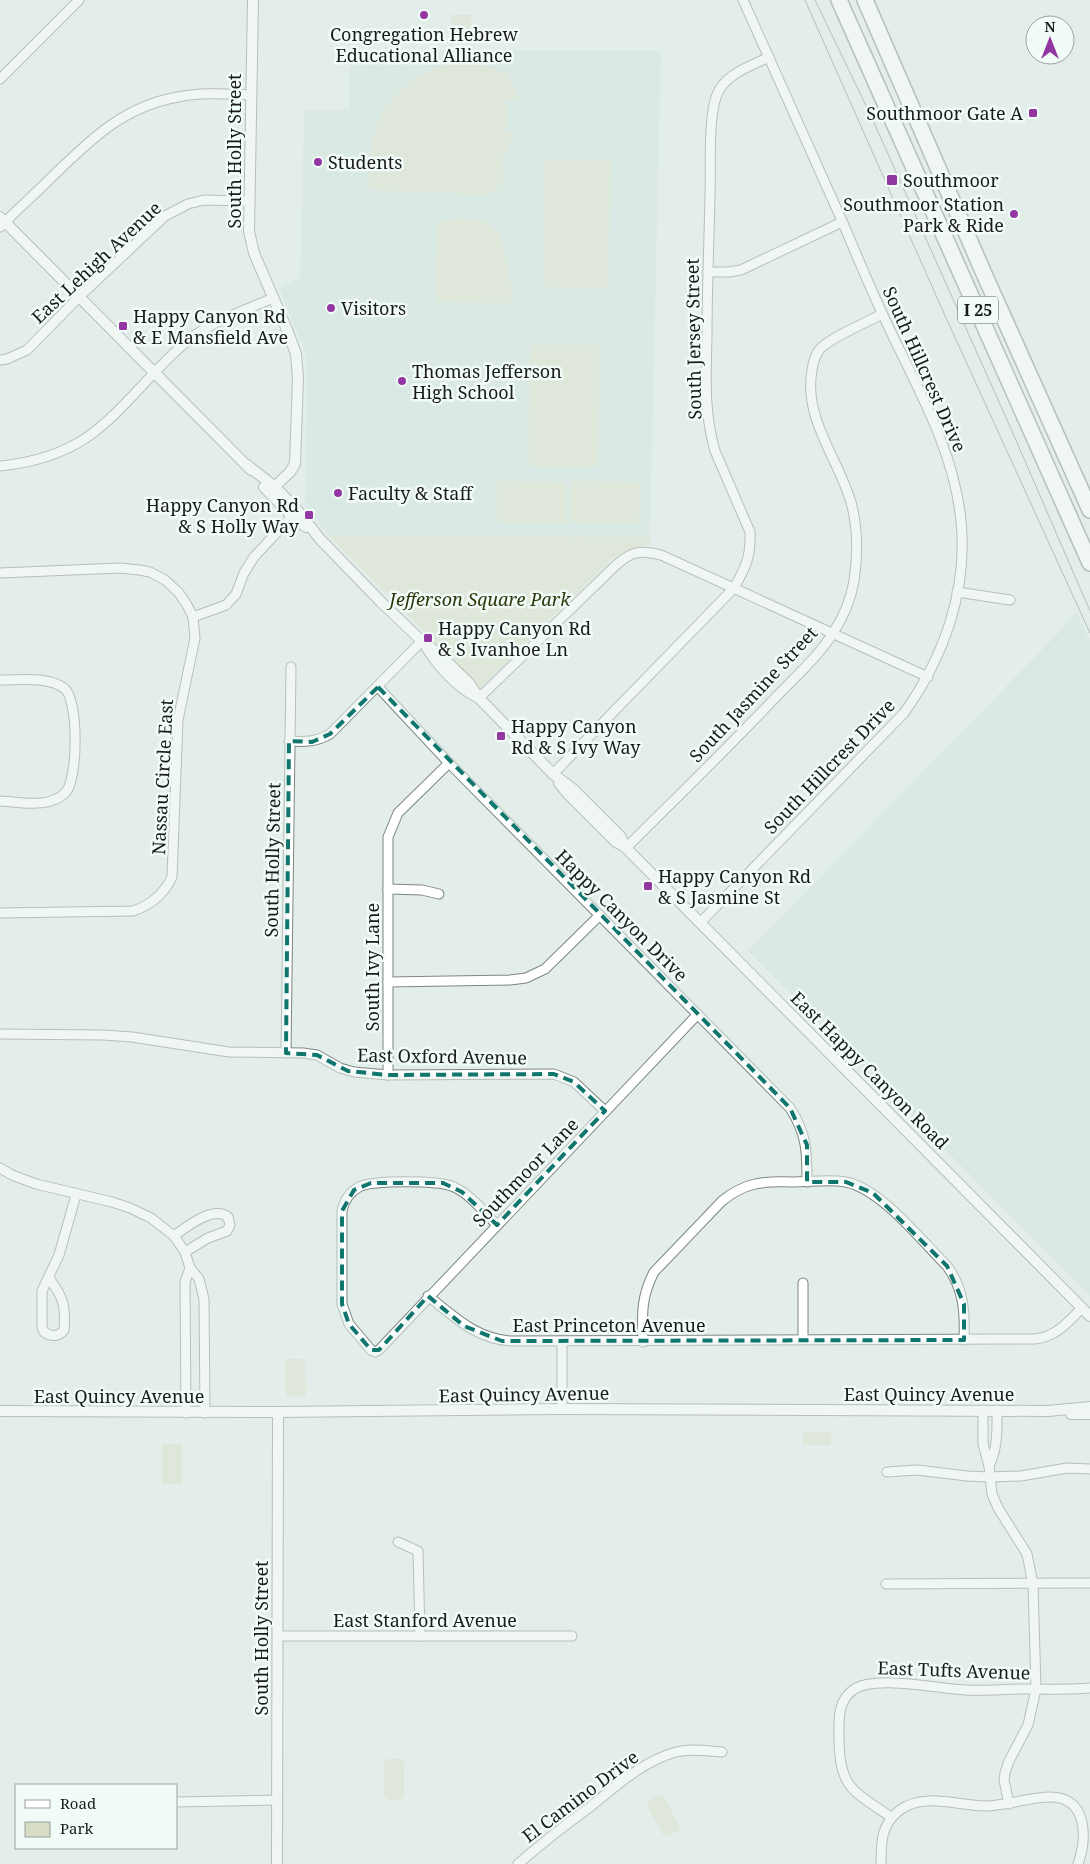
<svg xmlns="http://www.w3.org/2000/svg" width="1090" height="1864" font-family="'Noto Serif',serif">
<style>
.built{fill:#d0e3de}
.green{fill:#d7dec3}
.lines{fill:none;stroke-linecap:round;stroke-linejoin:round}
.minor-casing{stroke:#7d8683;stroke-width:11}
.tertiary-casing{stroke:#7d8683;stroke-width:12}
.motorway-casing{stroke:#7d8683;stroke-width:18}
.minor{stroke:#fff;stroke-width:9}
.tertiary{stroke:#fff;stroke-width:10}
.motorway{stroke:#fff;stroke-width:15}
.tram{stroke:#7d8482;stroke-width:1}
.marked{fill:none;stroke:#0f766e;stroke-width:4;stroke-dasharray:10 6;stroke-linejoin:round}
.poi-dot{fill:#9237a1;stroke:#f1fbf8;stroke-width:2}
.labels{text-anchor:middle;dominant-baseline:central;stroke-width:5;stroke-linejoin:round;paint-order:stroke}
.shield{fill:#f1fbf8;stroke:#595e5d;stroke-width:1}
.shield-label{font-size:16px;font-weight:bold;fill:#181b1a}
.poi-label{font-size:18px;fill:#181b1a;stroke:#f1fbf8;text-anchor:start}
.street-label{font-size:18px;fill:#181b1a;stroke:#f1fbf8}
.park-label{font-size:18px;font-style:italic;fill:#30370a;stroke:#f1fbf8}
</style>
<rect width="100%" height="100%" fill="#e3eeeb"/>
<!-- built -->
<g class="built">
<path d="M350,50L661,51L650,537L329,536L305,509L307,362L305,352L279,288L300,278L304,110H349Z"/>
<path d="M1076,611L1090,641V1296L748,951L1062,629Z"/>
</g>
<!-- green -->
<g class="green">
<path d="M451,15H472L470,30L462,39L450,40Z"/>
<path d="M466,63L489,67L505,74L508,73L518,99H506V133H515L502,158L503,183L490,195L369,190C370,175 369,159 372,144C380,97 419,64 466,63Z"/>
<path d="M544,159L610,160L609,288L543,287Z"/>
<path d="M463,218L482,221L492,226L501,237L512,290L513,303L441,302L436,299L438,225L447,220Z"/>
<path d="M530,345H599L598,466H529Z"/>
<path d="M497,481L566,482V523L497,522Z"/>
<path d="M570,481L640,482L639,523L570,522Z"/>
<path d="M329,536L650,537V544L625,551L613,558L480,688Z"/>
<path d="M288,1359H303L305,1361L306,1394L303,1397L286,1395L285,1362Z"/>
<rect x="803" y="1432" width="28" height="13"/>
<rect x="162" y="1444" width="20" height="40"/>
<path d="M387,1759H401L404,1762V1796L400,1800H388L384,1797V1763Z"/>
<path d="M659,1795L664,1797L680,1827L679,1830L667,1836L663,1835L647,1806L648,1801Z"/>
</g>
<g class="lines">
<!-- minor casing -->
<g class="minor-casing">
<g id="minor">
<path d="M0,79L79,0"/>
<path d="M0,227C18,209 37,192 55,174C92,138 125,106 178,97C202,92 227,94 251,95"/>
<path d="M708,272H729L741,270L842,222"/>
<path d="M0,360L7,359L27,350L80,296L165,216L188,204L204,200L249,201"/>
<path d="M0,466C31,463 60,455 86,438C124,412 154,367 191,338C215,320 246,310 273,298"/>
<path d="M0,573L120,568L139,570L150,572L165,580L179,593L187,605L193,617L195,638L178,720L172,877C164,894 151,905 133,911L0,913"/>
<path d="M957,592L1010,600"/>
<path d="M193,617L226,605L236,594L244,573L254,557L297,511"/>
<path d="M0,680C20,680 47,676 64,688C79,699 78,778 66,792C51,809 20,802 0,801"/>
<path d="M378,687L449,763L790,1108C807,1134 807,1152 807,1182"/>
<path d="M479,698L614,567C630,552 639,549 661,555L928,677"/>
<path d="M289,741C305,742 316,742 330,734L422,641"/>
<path d="M553,774L734,588C746,567 751,556 750,532L715,451C704,414 706,376 707,337C707,290 709,243 710,196C711,170 708,121 716,97C724,74 749,67 769,57"/>
<path d="M626,848C676,798 727,749 775,698C795,677 818,657 833,633C843,618 851,598 854,581C858,555 858,531 852,506C840,460 803,420 812,370C813,363 815,355 820,349C831,337 866,323 882,314"/>
<path d="M388,889L422,890L439,894"/>
<path d="M701,922L904,713C944,657 968,590 961,521C954,447 913,381 883,315C869,285 856,254 843,223C810,148 776,74 743,0"/>
<path d="M388,982L510,980L526,978L545,969L600,915"/>
<path d="M0,1034L103,1035L132,1037L229,1052L303,1053L317,1055L340,1068L354,1072L388,1075L554,1074L574,1082L605,1111"/>
<path d="M286,1053L291,667"/>
<path d="M388,1075V837L398,813L449,763"/>
<path d="M0,1168L12,1175L36,1184L112,1202L130,1208L151,1218L174,1236L185,1252L190,1268L199,1279L204,1299L205,1413"/>
<path d="M497,1225C484,1212 470,1194 454,1187C440,1180 372,1180 359,1187C350,1192 344,1201 342,1211V1304L349,1324L371,1350L375,1352L379,1350L698,1014"/>
<path d="M174,1236C186,1227 214,1205 228,1217L230,1225L227,1231L208,1238L185,1252"/>
<path d="M49,1278C63,1297 66,1305 64,1330C59,1337 51,1337 44,1332L42,1327V1291L59,1255L76,1195"/>
<path d="M428,1296C455,1317 476,1339 511,1341L1035,1339C1056,1337 1068,1322 1082,1308"/>
<path d="M803,1339V1283"/>
<path d="M562,1342V1409"/>
<path d="M643,1342C642,1314 641,1297 654,1272L722,1201C745,1182 764,1181 793,1182C810,1182 829,1179 846,1182C881,1189 922,1241 947,1266C964,1289 965,1312 964,1340"/>
<path d="M983,1410V1444L989,1466L992,1494L998,1508L1027,1554L1033,1584L1036,1689L1028,1725L1009,1761L1005,1773L1004,1780L1009,1804"/>
<path d="M186,1413L185,1282L190,1268"/>
<path d="M989,1466C998,1447 997,1430 997,1410"/>
<path d="M887,1472L917,1470L967,1476L989,1477L1021,1476L1067,1468L1090,1469"/>
<path d="M398,1542L418,1551L420,1636"/>
<path d="M886,1584L1090,1583"/>
<path d="M278,1636H572"/>
<path d="M176,1802L277,1800"/>
<path d="M891,1817C853,1791 839,1788 839,1738C839,1720 837,1702 853,1690C874,1674 939,1689 965,1690C983,1691 1000,1690 1018,1689C1042,1689 1066,1690 1090,1688"/>
<path d="M518,1864C541,1844 565,1825 590,1807C616,1786 643,1761 676,1752C691,1748 708,1751 722,1752"/>
<path d="M881,1864C881,1842 881,1824 900,1810C924,1792 959,1806 985,1806C1007,1806 1029,1797 1050,1797C1088,1797 1087,1838 1078,1864"/>
</g>
</g>
<!-- tertiary casing -->
<g class="tertiary-casing">
<g id="tertiary">
<path d="M253,0L249,231L254,253L288,332L296,354L298,378L295,464L290,472L269,492"/>
<path d="M0,217L251,470"/>
<path d="M247,465L275,487L298,511L320,539L382,603L422,641L439,654L469,683L479,698L553,774L573,789L620,836L626,848L1090,1316"/>
<path d="M264,487L292,516L306,527"/>
<path d="M427,648C439,667 457,687 477,697"/>
<path d="M559,783L567,793L616,842L625,847"/>
<path d="M0,1411L278,1412L562,1409L1048,1411L1090,1407"/>
<path d="M1071,1414H1090"/>
<path d="M277,1864L278,1412"/>
</g>
</g>
<!-- motorway casing -->
<g class="motorway-casing">
<g id="motorway">
<path d="M839,0L1090,563"/>
<path d="M865,0L985,276L1090,510"/>
</g>
</g>
<!-- minor -->
<use href="#minor" class="minor"/>
<!-- tertiary -->
<use href="#tertiary" class="tertiary"/>
<!-- motorway -->
<use href="#motorway" class="motorway"/>
<!-- tram -->
<g class="tram">
<path d="M805,0L942,309L1090,633"/>
<path d="M815,0L871,116L1012,431L1090,611"/>
</g>
</g>
<!-- marked area -->
<path d="M0 0H1090V1864H0ZM378,687L790,1108L807,1145V1182H846L873,1193L947,1266L964,1304V1340L502,1341L464,1326L428,1296L379,1350H371L349,1324L342,1304V1211L354,1190L371,1183H443L462,1192L497,1225L605,1111L574,1082L554,1074L388,1075L348,1071L317,1055L286,1053L289,741L312,742L330,734Z" fill="#e3eeeb" fill-opacity=".55" fill-rule="evenodd"/>
<path class="marked" d="M378,687L790,1108L807,1145V1182H846L873,1193L947,1266L964,1304V1340L502,1341L464,1326L428,1296L379,1350H371L349,1324L342,1304V1211L354,1190L371,1183H443L462,1192L497,1225L605,1111L574,1082L554,1074L388,1075L348,1071L317,1055L286,1053L289,741L312,742L330,734Z"/>
<!-- markers -->
<g class="poi-dot">
<circle cx="424" cy="15" r="5"/>
<rect x="1028" y="108" width="10" height="10" rx="2.5"/>
<circle cx="318" cy="162" r="5"/>
<rect x="886" y="174" width="12" height="12" rx="2.5"/>
<circle cx="1014" cy="214" r="5"/>
<circle cx="331" cy="308" r="5"/>
<rect x="118" y="321" width="10" height="10" rx="2.5"/>
<circle cx="402" cy="381" r="5"/>
<circle cx="338" cy="493" r="5"/>
<rect x="304" y="510" width="10" height="10" rx="2.5"/>
<rect x="423" y="633" width="10" height="10" rx="2.5"/>
<rect x="496" y="731" width="10" height="10" rx="2.5"/>
<rect x="643" y="881" width="10" height="10" rx="2.5"/>
</g>
<g class="labels">
<!-- shield labels -->
<rect class="shield" x="958" y="296.5" width="40" height="27" rx="4"/>
<g class="shield-label">
<text x="978" y="310">I 25</text>
</g>
<!-- poi labels -->
<g class="poi-label">
<text x="424" y="34" text-anchor="middle">Congregation Hebrew<tspan x="424" dy="21">Educational Alliance</tspan></text>
<text x="1023" y="113" text-anchor="end">Southmoor Gate A</text>
<text x="328" y="162">Students</text>
<text x="903" y="180">Southmoor</text>
<text x="1004" y="204" text-anchor="end">Southmoor Station<tspan x="1004" dy="21">Park &amp; Ride</tspan></text>
<text x="341" y="308">Visitors</text>
<text x="133" y="316">Happy Canyon Rd<tspan x="133" dy="21">&amp; E Mansfield Ave</tspan></text>
<text x="412" y="371">Thomas Jefferson<tspan x="412" dy="21">High School</tspan></text>
<text x="348" y="493">Faculty &amp; Staff</text>
<text x="299" y="505" text-anchor="end">Happy Canyon Rd<tspan x="299" dy="21">&amp; S Holly Way</tspan></text>
<text x="438" y="628">Happy Canyon Rd<tspan x="438" dy="21">&amp; S Ivanhoe Ln</tspan></text>
<text x="511" y="726">Happy Canyon<tspan x="511" dy="21">Rd &amp; S Ivy Way</tspan></text>
<text x="658" y="876">Happy Canyon Rd<tspan x="658" dy="21">&amp; S Jasmine St</tspan></text>
</g>
<!-- street labels -->
<g class="street-label">
<text transform="translate(234 151) rotate(-90)">South Holly Street</text>
<text transform="translate(96 262) rotate(-43)">East Lehigh Avenue</text>
<text transform="translate(693 339) rotate(-91)">South Jersey Street</text>
<text transform="translate(925 369) rotate(66)">South Hillcrest Drive</text>
<text transform="translate(753 694) rotate(-47)">South Jasmine Street</text>
<text transform="translate(829 766) rotate(-46)">South Hillcrest Drive</text>
<text transform="translate(162 777) rotate(-87)">Nassau Circle East</text>
<text transform="translate(272 860) rotate(-89)">South Holly Street</text>
<text transform="translate(622 915) rotate(45)">Happy Canyon Drive</text>
<text transform="translate(372 967) rotate(-90)">South Ivy Lane</text>
<text transform="translate(442 1056) rotate(1)">East Oxford Avenue</text>
<text transform="translate(870 1070) rotate(45)">East Happy Canyon Road</text>
<text transform="translate(525 1172) rotate(-46)">Southmoor Lane</text>
<text x="609" y="1325">East Princeton Avenue</text>
<text transform="translate(524 1394) rotate(-1)">East Quincy Avenue</text>
<text x="929" y="1394">East Quincy Avenue</text>
<text x="119" y="1396">East Quincy Avenue</text>
<text x="425" y="1620">East Stanford Avenue</text>
<text transform="translate(261 1638) rotate(-90)">South Holly Street</text>
<text transform="translate(954 1670) rotate(2)">East Tufts Avenue</text>
<text transform="translate(580 1796) rotate(-37)">El Camino Drive</text>
</g>
<!-- park labels -->
<g class="park-label">
<text x="480" y="599">Jefferson Square Park</text>
</g>
</g>
<!-- legend -->
<rect x="15" y="1784" width="162" height="65" fill="#f1fbf8" stroke="#9aa19f"/>
<rect x="25" y="1800" width="25" height="8" fill="#ffffff" stroke="#9aa19f"/>
<text x="60" y="1809" font-size="15" fill="#181b1a">Road</text>
<rect x="25" y="1822" width="25" height="15" fill="#d7dec3" stroke="#9aa19f"/>
<text x="60" y="1834" font-size="15" fill="#181b1a">Park</text>
<!-- north arrow -->
<g transform="translate(1050 40)"><circle r="24" fill="#f1fbf8" stroke="#9aa19f"/>
<path d="M0-4L9 19L0 12L-9 19Z" fill="#9237a1"/>
<text y="-8" font-size="14" font-weight="bold" text-anchor="middle" fill="#181b1a">N</text>
</g>
</svg>
